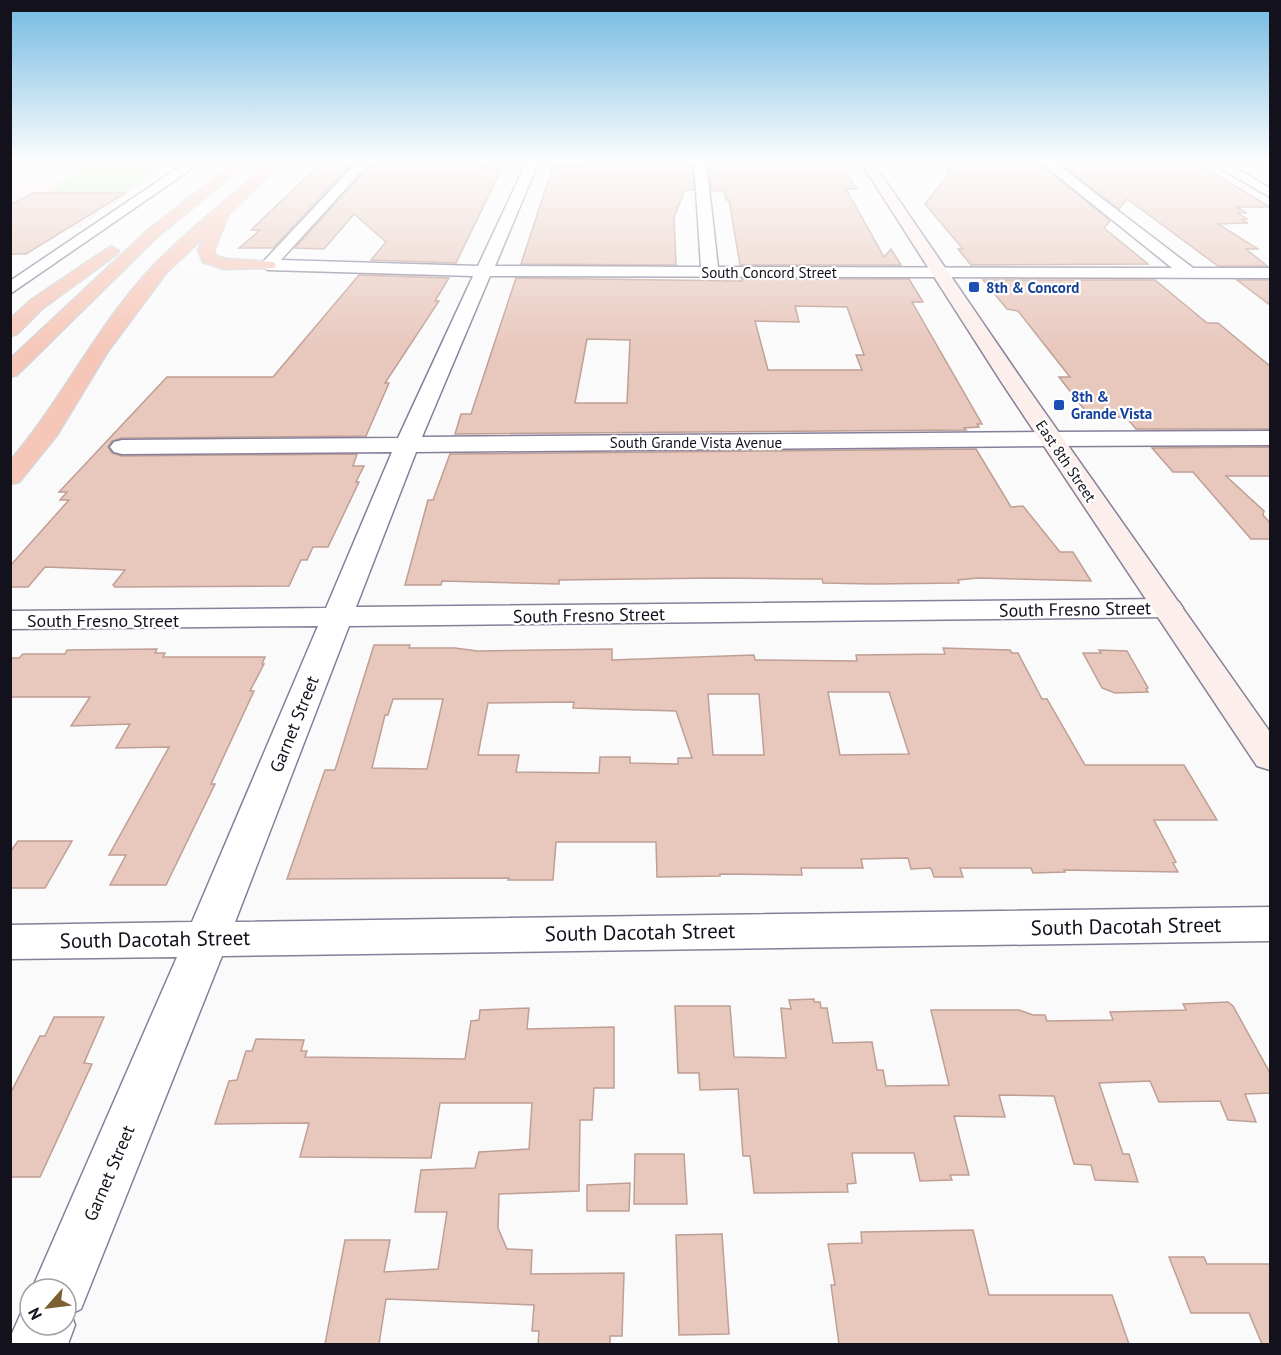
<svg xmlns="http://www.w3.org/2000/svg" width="1281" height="1355" font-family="'PT Sans',sans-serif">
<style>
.education{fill:#fdeaf4}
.green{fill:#c5eabe}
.building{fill:#e8c7bc;stroke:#bf9f95;stroke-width:1.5;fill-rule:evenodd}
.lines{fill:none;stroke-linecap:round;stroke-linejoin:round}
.minor-casing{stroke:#867f9a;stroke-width:3}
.tertiary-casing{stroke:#867f9a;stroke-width:3}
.secondary-casing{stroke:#867f9a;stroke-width:3}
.motorway-casing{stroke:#d5d4d6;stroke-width:3}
.minor{fill:#fff;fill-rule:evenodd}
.tertiary{fill:#fff;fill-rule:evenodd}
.secondary{fill:#fceeea;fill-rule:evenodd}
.motorway{fill:#f6c7b9;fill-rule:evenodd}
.transit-dot{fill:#1a4fb4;stroke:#fff;stroke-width:2}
.labels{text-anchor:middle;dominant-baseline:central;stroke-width:4.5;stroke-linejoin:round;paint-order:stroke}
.far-street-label{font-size:15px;fill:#13111b;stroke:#fff}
.far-transit-label{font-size:15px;font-weight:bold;fill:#164399;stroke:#fff;text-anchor:start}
.street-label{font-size:18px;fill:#13111b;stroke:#fff}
.near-street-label{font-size:21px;fill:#13111b;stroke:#fff}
</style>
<rect width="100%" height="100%" fill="#fafafa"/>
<!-- education -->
<path class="education" d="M10,164H171L79,228H11Z"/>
<!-- green -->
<path class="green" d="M84,165H166L126,191H112L95,202H30L59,186L55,185L79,172L73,171Z"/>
<!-- building -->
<g class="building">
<path d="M1037,161L1110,221L1104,228L1148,264L971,265L958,249H963L925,204L950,173L941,162Z"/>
<path d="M1057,161L1197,163L1270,207H1236L1247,213H1238L1247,219L1242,220L1248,223L1218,224L1258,249H1246L1267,266H1218L1127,199L1119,209Z"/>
<path d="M616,162L692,163L694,190H685L674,217L676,265L521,264L553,166Z"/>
<path d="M840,162L857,189H846L884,257L891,249L901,265H740L729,200H726L724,191H712L708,163Z"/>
<path d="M321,163H353L273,248H239L260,230H251Z"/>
<path d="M372,163L489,164L486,170H501L456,263L371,260L386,242L354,214L324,249L295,248Z"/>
<path d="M33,193H125L26,254H10V205Z"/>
<path d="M359,275L449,278L435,301H439L385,383H389L366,436L122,438L112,441L108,447L112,453L122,456L357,454L353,466H364L356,482H359L328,547H313L307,560H301L289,586L115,587L113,585L125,570L45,567L28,587H10V566L69,500H60L67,492H59L167,377H273Z"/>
<path d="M516,278L742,281V279H909L923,302H912L982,424H977L979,427L964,428L966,430L455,434L461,414H471ZM795,306L847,307L864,355H856L862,370H768L755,321L799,322ZM587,339L630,340L627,403H575Z"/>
<path d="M983,280H1155L1207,323H1218L1270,366V429H1136L1126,417H1090L1059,377H1070L1018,311L1007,309Z"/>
<path d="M1237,280H1270V305Z"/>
<path d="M1270,447V476H1226L1264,511L1263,515L1270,523V539H1251L1193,472H1173L1152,448Z"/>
<path d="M976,449L1011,507L1023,506L1060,552H1073L1091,581L978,578L958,580L959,583L873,584L823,583L822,579H807L715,578L559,580V584L442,581L441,585H405L428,500H433L450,454Z"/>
<path d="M374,645H410L409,648H455L477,651L612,649V660L754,655L755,660L857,661L856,655L945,654L943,648L1010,650L1012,653H1018L1042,699H1047L1085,765H1184L1217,820H1154L1176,862L1173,863L1178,872L1064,870L1065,872L1033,873L1031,868H960L963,877H934L931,868L911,869L908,858L861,859L863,868H801L802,875L720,874V876L657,877L656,842H556L553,880H508L509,878L287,879L325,770H335ZM828,692H889L909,754L840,755ZM708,694H759L764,755H713ZM393,699H443L427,769L372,768L385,715H388ZM574,702L573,708L676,711L692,758H678V764L630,763V757H600L599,773L516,772L519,755H478L488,703Z"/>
<path d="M157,649L155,653H165L163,657H265L262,664H264L250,691H254L211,784H215L166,885H110L126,855H109L169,747L116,748L130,724L71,726L90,697H10V658H19L23,654H65L67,650Z"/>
<path d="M1099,650L1127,651L1148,688L1146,689L1148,692L1115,693L1102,688L1083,653H1101Z"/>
<path d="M18,841H72L45,888H10V852Z"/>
<path d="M814,999V1002H820L821,1008H827L833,1043L872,1042L877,1070H883L886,1086L949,1085L931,1010H1019L1033,1015H1045L1047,1021L1113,1020L1110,1012L1186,1010L1183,1004L1228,1002L1233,1006L1270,1073V1093L1245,1094L1256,1122L1228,1120L1220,1101L1159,1102L1150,1081L1099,1083L1123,1154H1129L1138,1182L1095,1180L1091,1165L1074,1164L1054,1096L999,1095L1005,1117L954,1116L969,1175H950L952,1180L920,1181L914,1153H852L856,1183L847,1184L848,1192L754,1193L750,1156H743L738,1089L700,1090L699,1073H678L675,1006H730L734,1057L786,1058L781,1008L791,1009L789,1000Z"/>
<path d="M529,1008L527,1029L614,1027V1088H594L592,1120H580L579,1191L499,1194L498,1228L507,1249L532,1250L531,1274L624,1273L622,1336H610V1344H538L539,1331H532L534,1305L386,1299L379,1344H325L345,1240H390L384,1272L438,1269L447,1212H415L421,1170L475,1168L479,1152L529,1149L532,1103H440L431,1158L300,1157L309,1123L215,1124L229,1081L237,1080L246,1051H252L256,1039L304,1040L301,1051H307L305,1057L465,1059L471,1021L479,1020L480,1010Z"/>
<path d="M54,1017H104L84,1063L92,1064L40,1177H10V1094L40,1036H45Z"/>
<path d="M635,1154H684L687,1204H634Z"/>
<path d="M630,1183L629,1211H587V1185Z"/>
<path d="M973,1230L989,1295H1112L1129,1344H839L831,1285H835L828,1244L862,1243L861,1232Z"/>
<path d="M722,1234L729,1334L679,1335L676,1235Z"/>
<path d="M1169,1257H1204L1207,1264H1270V1344H1262L1249,1313H1191Z"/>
</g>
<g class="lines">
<!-- minor casing -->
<g class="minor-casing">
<g id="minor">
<path d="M188,161H203L10,294V281Z"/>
<path d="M358,161H371L281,260L478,266L527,161H539L495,266L701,267L694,161H706L718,267L1172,268L1039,161H1053L1193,268H1270V278L490,276L422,437L1051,432L1059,434L1063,439L1059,444L1051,446L416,452L356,607L1168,599L1179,602L1183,608L1179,614L1168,617L349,626L235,922L1270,907V941L222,956L81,1309L71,1314L75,1325L68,1344H10V1338L25,1304L30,1302V1325H66V1289H32L177,957L10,959V925L192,922L318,626L10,629V611L326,608L392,452L122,454L114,452L110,447L114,442L122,440L398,438L473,276L268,270L260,265Z"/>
<path d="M1207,161H1223L1270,188V197Z"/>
</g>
</g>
<!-- tertiary casing -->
<g class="tertiary-casing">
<path id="tertiary" d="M1270,431V445L1051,446L1043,444L1039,439L1043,434L1051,432Z"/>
</g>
<!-- secondary casing -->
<g class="secondary-casing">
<path id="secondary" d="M860,161H872L1022,380L1270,732V770L1257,766L1002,383Z"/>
</g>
<!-- motorway casing -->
<g class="motorway-casing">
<g id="motorway">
<path d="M236,161H250L158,236L17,375L10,377V359L148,230Z"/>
<path d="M270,161H284L229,214L214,250L216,256L226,259L274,262L276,265L274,268L224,269L203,262L198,250L205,236L166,273L108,351L57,435L19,482L10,484V461C63,399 98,324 154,265C190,228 232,196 270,161Z"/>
<path d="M111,246L119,251L117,254L43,308L17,334L10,336V319L31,300Z"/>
</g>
</g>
<!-- minor -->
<use href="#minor" class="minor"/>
<!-- tertiary -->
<use href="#tertiary" class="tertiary"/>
<!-- secondary -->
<use href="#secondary" class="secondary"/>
<!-- motorway -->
<use href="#motorway" class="motorway"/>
</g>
<!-- sky -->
<linearGradient id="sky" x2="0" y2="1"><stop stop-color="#72b9e2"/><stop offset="0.46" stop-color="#fdfdfd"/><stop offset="1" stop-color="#fdfdfd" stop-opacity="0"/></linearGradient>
<rect width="1281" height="351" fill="url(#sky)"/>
<!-- markers -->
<g class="transit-dot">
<rect x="968" y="281" width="12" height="12" rx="3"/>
<rect x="1053" y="399" width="12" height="12" rx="3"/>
</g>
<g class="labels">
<!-- far-street labels -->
<g class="far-street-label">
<text x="769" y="272">South Concord Street</text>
<text x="696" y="442">South Grande Vista Avenue</text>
<text transform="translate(1066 461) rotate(56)">East 8th Street</text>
</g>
<!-- far-transit labels -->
<g class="far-transit-label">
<text x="986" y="287">8th &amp; Concord</text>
<text x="1071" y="396">8th &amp;<tspan x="1071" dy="17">Grande Vista</tspan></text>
</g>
<!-- street labels -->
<g class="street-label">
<text transform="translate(1075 609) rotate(-1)">South Fresno Street</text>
<text transform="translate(589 615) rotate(-1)">South Fresno Street</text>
<text x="103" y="620">South Fresno Street</text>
<text transform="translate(294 724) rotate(-68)">Garnet Street</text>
<text transform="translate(109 1173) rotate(-67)">Garnet Street</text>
</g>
<!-- near-street labels -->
<g class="near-street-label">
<text transform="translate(1126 926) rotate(-1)">South Dacotah Street</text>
<text transform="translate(640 932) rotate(-1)">South Dacotah Street</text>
<text transform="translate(155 939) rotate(-1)">South Dacotah Street</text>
</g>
</g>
<!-- border -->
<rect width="1281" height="1355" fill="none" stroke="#13111b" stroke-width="24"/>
<!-- north arrow -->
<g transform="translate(48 1307) rotate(242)"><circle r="28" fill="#ffffff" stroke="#a1a0a4" stroke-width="1.5"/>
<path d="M0-4.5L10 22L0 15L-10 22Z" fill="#7c6033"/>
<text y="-9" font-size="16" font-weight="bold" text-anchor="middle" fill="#13111b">N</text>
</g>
</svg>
